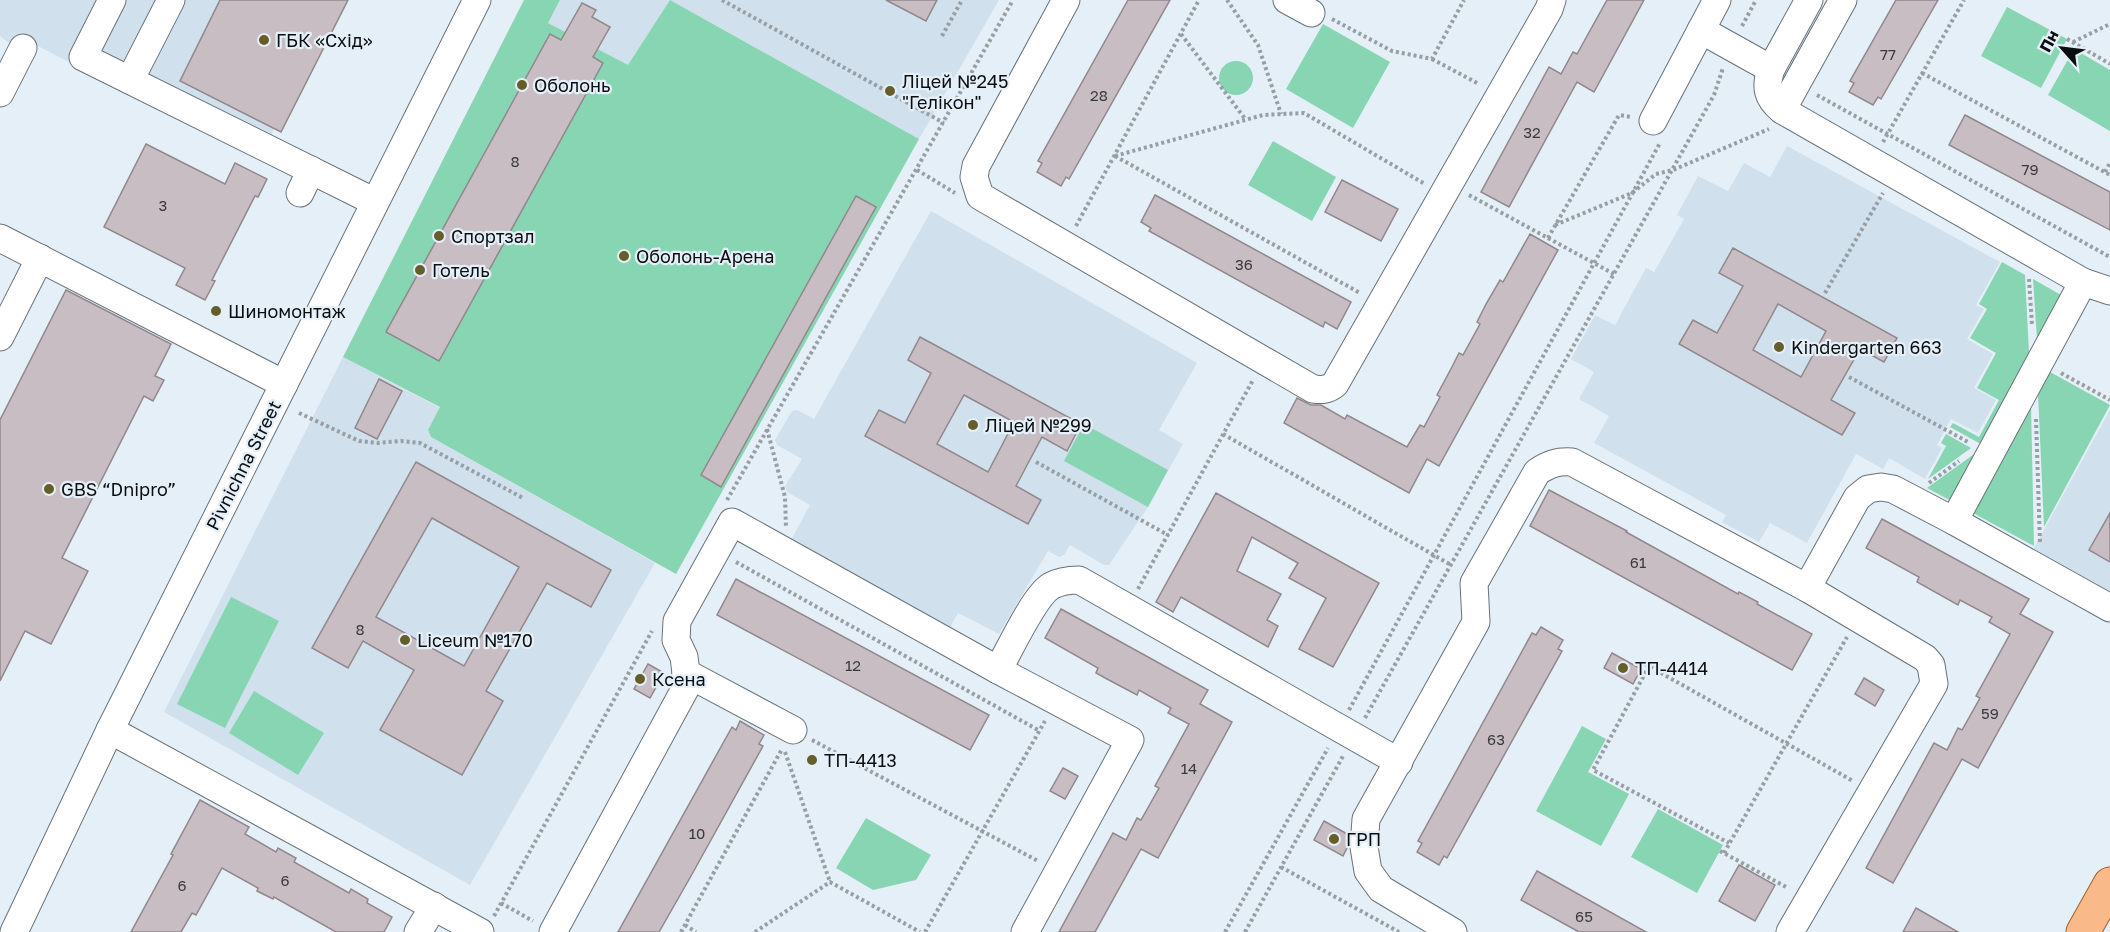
<svg xmlns="http://www.w3.org/2000/svg" width="2110" height="932" font-family="'Golos Text',sans-serif">
<style>
.built{fill:#d0e0ed}
.green{fill:#87d5b2}
.building{fill:#c8bdc3;stroke:#91878d;stroke-width:1.5;fill-rule:evenodd}
.lines{fill:none;stroke-linecap:round;stroke-linejoin:round}
.minor-casing{stroke:#697279;stroke-width:29}
.major-casing{stroke:#a45f2c;stroke-width:35}
.path{stroke:#979ea4;stroke-width:4;stroke-dasharray:3 3;stroke-linecap:butt}
.minor{stroke:#fff;stroke-width:27}
.major{stroke:#fab989;stroke-width:33}
.poi-dot{fill:#655e2a;stroke:#e5eff7;stroke-width:2}
.labels{text-anchor:middle;dominant-baseline:central;stroke-width:4.5;stroke-linejoin:round;paint-order:stroke}
.number-label{font-size:15px;fill:#3a3a3d}
.poi-label{font-size:18px;fill:#0b0e10;stroke:#e5eff7;text-anchor:start}
.street-label{font-size:18px;fill:#0b0e10;stroke:#e5eff7}
</style>
<rect width="100%" height="100%" fill="#e5eff7"/>
<!-- built -->
<g class="built">
<path d="M0,0H348L281,132L274,129L259,160L34,44L13,46L0,36Z"/>
<path d="M560,0H999L919,139L670,0L629,66L548,23Z"/>
<path d="M1787,146L2000,262L1976,305L1984,309L1967,339L1993,354L1974,388L1996,400L1978,433L1951,419L1937,445L1942,448L1925,479L1889,458L1883,469L1856,454L1807,543L1770,523L1759,542L1722,522L1726,515L1594,443L1609,416L1579,399L1594,372L1571,359L1595,315L1615,325L1646,268L1654,272L1684,219L1677,215L1698,176L1728,191L1744,163L1770,177Z"/>
<path d="M931,211L1197,363L1159,430L1183,444L1148,507L1109,565H1104L1070,545L1064,555L1059,557L1048,551L999,634L958,613L949,629L896,597L890,598L791,540L810,505L787,492L785,486L802,459L777,445L775,440L792,411L797,410L814,419Z"/>
<path d="M343,357L440,408L428,430L431,437L655,563L470,885L164,712Z"/>
<path d="M2110,410V600L2030,555Z"/>
</g>
<!-- green -->
<g class="green">
<path d="M524,0H560L548,23L628,65L670,0L919,139L676,574L431,437L428,430L440,407L343,357Z"/>
<path d="M2007,7L2067,39L2041,88L1981,56Z"/>
<path d="M1323,24L1390,62L1353,128L1286,89Z"/>
<path d="M2074,49L2110,70V131L2048,95Z"/>
<circle cx="1236" cy="78" r="17"/>
<path d="M1273,141L1336,177L1312,221L1248,185Z"/>
<path d="M2002,262L2025,275L2030,372L1988,448L1950,427L1953,423L1979,437L1999,400L1977,388L1996,353L1970,338L1987,309L1979,304Z"/>
<path d="M2033,279L2068,299L2038,355Z"/>
<path d="M2050,372L2110,405L2044,527L2038,393Z"/>
<path d="M2031,405L2034,546L1973,513Z"/>
<path d="M1084,424L1168,470L1148,507L1064,461Z"/>
<path d="M1946,434L1971,448L1928,479L1946,446L1941,443Z"/>
<path d="M1977,452L1957,504L1927,488Z"/>
<path d="M231,597L279,621L225,728L177,704Z"/>
<path d="M254,691L324,733L298,775L229,733Z"/>
<path d="M1582,726L1606,739L1588,772L1629,794L1601,846L1536,811Z"/>
<path d="M1658,809L1723,845L1697,893L1631,857Z"/>
<path d="M866,818L931,855L916,880L873,890L836,868Z"/>
</g>
<!-- building -->
<g class="building">
<path d="M220,0H348L281,132L180,81Z"/>
<path d="M886,0H937L926,21Z"/>
<path d="M1128,0H1170L1069,179L1066,177L1061,186L1037,172L1042,163L1038,161Z"/>
<path d="M1607,0H1644L1594,92L1577,82L1509,207L1481,192L1549,67L1561,74L1573,52L1577,54Z"/>
<path d="M1896,0H1938L1881,99L1878,97L1873,105L1849,92L1854,83L1850,81Z"/>
<path d="M582,3L596,10L592,17L610,27L593,57L603,63L439,361L386,332L550,34L561,40Z"/>
<path d="M1965,115L2110,192V230L1949,145Z"/>
<path d="M146,144L225,184L235,163L267,179L258,197L255,196L212,280L215,281L205,300L176,285L185,268L104,227Z"/>
<path d="M1342,180L1398,209L1381,241L1325,212Z"/>
<path d="M1155,195L1351,302L1337,329L1325,322L1323,327L1149,231L1151,228L1141,222Z"/>
<path d="M856,196L876,207L721,487L701,475Z"/>
<path d="M1530,234L1558,250L1439,466L1427,459L1409,493L1284,423L1297,398L1311,405H1321L1345,419L1347,415L1407,447L1420,425L1424,427L1440,397L1437,395L1453,365L1459,353L1463,355L1480,324L1477,322L1486,304L1500,280L1503,282Z"/>
<path d="M1733,248L1897,338L1884,362L1860,349L1831,400L1855,413L1842,435L1679,344L1693,320L1717,333L1743,286L1719,273ZM1778,304L1826,331L1801,377L1753,350Z"/>
<path d="M66,290L171,344L155,376L164,380L153,401L144,396L62,558L88,571L51,644L25,631L0,681V420Z"/>
<path d="M920,337L1081,424L1067,451L1042,437L1016,486L1041,500L1028,524L865,436L879,410L905,423L931,373L908,360ZM964,395L1014,422L988,472L937,444Z"/>
<path d="M379,379L402,391L377,439L355,428Z"/>
<path d="M416,462L611,570L591,607L547,583L486,691L503,701L462,775L380,730L414,670L363,641L348,668L312,648ZM432,518L519,567L464,666L376,617Z"/>
<path d="M1549,490L1627,531L1626,532L1738,594L1739,592L1758,602L1757,604L1812,634L1792,670L1530,526Z"/>
<path d="M1216,493L1379,583L1333,667L1299,649L1326,598L1289,578L1298,563L1252,537L1237,571L1281,594L1267,620L1278,626L1268,647L1181,597L1173,612L1156,602Z"/>
<path d="M2110,513V562L2089,550Z"/>
<path d="M1882,519L2029,599L2020,614L2053,632L1978,768L1962,759L1893,883L1866,868L1934,743L1947,750L1958,728L1962,730L1980,698L1976,696L2010,634L1989,622L1992,617L1960,600L1958,605L1917,582L1919,577L1866,548Z"/>
<path d="M736,579L989,715L970,750L717,615Z"/>
<path d="M1061,609L1208,690L1200,704L1232,722L1158,858L1141,849L1095,932H1059L1113,833L1126,840L1137,818L1141,820L1159,788L1155,786L1189,724L1168,713L1171,708L1139,690L1137,695L1107,679L1096,673L1098,668L1045,638Z"/>
<path d="M1541,627L1563,640L1558,649L1562,651L1447,858L1444,856L1439,865L1417,852L1422,843L1418,841L1532,633L1536,635Z"/>
<path d="M1612,653L1641,669L1633,684L1604,668Z"/>
<path d="M648,664L664,673L650,698L634,689Z"/>
<path d="M1864,678L1884,690L1875,706L1855,694Z"/>
<path d="M740,721L764,735L759,744L763,746L691,876L659,932H618L732,727L736,730Z"/>
<path d="M1063,768L1078,776L1065,799L1050,791Z"/>
<path d="M200,800L249,827L245,834L276,852L278,848L296,858L294,862L349,893L351,889L368,899L367,903L392,917L384,932H336L274,897L273,899L257,891L258,888L222,868L196,915L192,913L181,932H131L173,855L171,854Z"/>
<path d="M1324,821L1349,835L1348,846L1343,856L1314,840Z"/>
<path d="M1739,865L1775,885L1755,921L1719,901Z"/>
<path d="M1537,871L1646,932H1579L1521,900Z"/>
<path d="M1916,908L1958,932H1903Z"/>
</g>
<g class="lines">
<!-- minor casing -->
<g class="minor-casing">
<g id="minor">
<path d="M112,0L83,57L375,202"/>
<path d="M1066,0L976,166L974,177L980,196L1313,389C1322,390 1328,390 1335,384L1549,9L1552,0"/>
<path d="M1287,0L1311,13"/>
<path d="M1809,0L1771,69C1765,87 1767,98 1782,110L2083,282L2110,291"/>
<path d="M1701,30L1771,69"/>
<path d="M130,80L171,0"/>
<path d="M0,93L23,48"/>
<path d="M1782,110L1843,0"/>
<path d="M1653,121L1717,0"/>
<path d="M300,193L311,170"/>
<path d="M0,238L284,384"/>
<path d="M0,337L40,258"/>
<path d="M1954,521L2083,282"/>
<path d="M998,670C1009,651 1034,596 1051,586C1060,581 1068,580 1079,580L1399,762"/>
<path d="M686,673L793,730"/>
<path d="M110,730L480,932"/>
<path d="M14,932L110,730L477,0"/>
<path d="M418,932L434,906"/>
<path d="M553,932L685,689L686,673L684,657L676,640L677,621L732,522L998,670L1130,740L1025,932"/>
<path d="M1453,932L1381,889L1368,871L1364,847L1366,819L1476,622L1474,583L1537,472C1549,464 1557,461 1572,462L1807,588L1857,498L1868,489L1881,487L1893,489L1954,521L2110,608"/>
<path d="M1790,932L1934,684L1931,665L1925,658L1807,588"/>
</g>
</g>
<!-- major casing -->
<g class="major-casing">
<path id="major" d="M2083,932L2110,884"/>
</g>
<!-- path -->
<g class="path">
<path d="M722,0L944,123"/>
<path d="M1227,0L1258,45L1281,114"/>
<path d="M1332,19L1392,51L1432,59L1464,0"/>
<path d="M1742,26L1756,0"/>
<path d="M1181,34L1246,120"/>
<path d="M942,36L962,0"/>
<path d="M2067,39L2110,64"/>
<path d="M2073,42L2110,24"/>
<path d="M1432,59L1479,84"/>
<path d="M1922,73L2110,175"/>
<path d="M1817,95L2110,257"/>
<path d="M1883,142L1964,0"/>
<path d="M1115,156L1263,115L1304,113L1425,184"/>
<path d="M1115,156L1360,293"/>
<path d="M917,170L955,193"/>
<path d="M2105,172L2110,163"/>
<path d="M1469,195L1614,274"/>
<path d="M1555,225L1632,193L1656,174L1673,170L1769,129"/>
<path d="M1076,226L1199,0"/>
<path d="M1548,238L1619,115L1632,117"/>
<path d="M2029,279L2032,325"/>
<path d="M1825,293L1883,193"/>
<path d="M2061,373L2110,400"/>
<path d="M1849,377L1970,443"/>
<path d="M299,413L359,441L378,443L401,441L420,443L523,498"/>
<path d="M2036,419L2040,544"/>
<path d="M767,429L785,497L786,527"/>
<path d="M1223,434L1451,565"/>
<path d="M1036,462L1168,535"/>
<path d="M1929,483L1959,461"/>
<path d="M727,500L1013,0"/>
<path d="M736,562L1040,731"/>
<path d="M1138,589L1253,380"/>
<path d="M1645,664L1853,781"/>
<path d="M1649,666L1593,770L1729,843"/>
<path d="M1349,710L1660,143"/>
<path d="M1365,718L1714,95L1723,68"/>
<path d="M812,740L1038,861"/>
<path d="M785,752L830,882"/>
<path d="M1720,851L1788,888"/>
<path d="M1724,853L1847,637"/>
<path d="M1281,867L1399,932"/>
<path d="M501,903L533,921"/>
<path d="M494,916L652,631"/>
<path d="M685,925L696,932"/>
<path d="M681,932L782,749"/>
<path d="M755,932L830,882L920,932"/>
<path d="M925,932L1045,721"/>
<path d="M1225,932L1328,748"/>
<path d="M1245,932L1343,756"/>
</g>
<!-- minor -->
<use href="#minor" class="minor"/>
<!-- major -->
<use href="#major" class="major"/>
</g>
<!-- markers -->
<g class="poi-dot">
<circle cx="264" cy="40" r="6"/>
<circle cx="522" cy="85" r="6"/>
<circle cx="890" cy="91" r="6"/>
<circle cx="439" cy="236" r="6"/>
<circle cx="624" cy="256" r="6"/>
<circle cx="420" cy="270" r="6"/>
<circle cx="216" cy="311" r="6"/>
<circle cx="1779" cy="347" r="6"/>
<circle cx="973" cy="425" r="6"/>
<circle cx="49" cy="489" r="6"/>
<circle cx="405" cy="640" r="6"/>
<circle cx="1623" cy="668" r="6"/>
<circle cx="640" cy="679" r="6"/>
<circle cx="812" cy="760" r="6"/>
<circle cx="1334" cy="839" r="6"/>
</g>
<g class="labels">
<!-- number labels -->
<g class="number-label">
<text x="1888" y="54">77</text>
<text x="1099" y="95">28</text>
<text x="1532" y="132">32</text>
<text x="515" y="161">8</text>
<text x="2030" y="169">79</text>
<text x="163" y="205">3</text>
<text x="1244" y="264">36</text>
<text x="1638" y="562">61</text>
<text x="360" y="629">8</text>
<text x="853" y="665">12</text>
<text x="1990" y="713">59</text>
<text x="1496" y="739">63</text>
<text x="1189" y="768">14</text>
<text x="697" y="833">10</text>
<text x="285" y="880">6</text>
<text x="182" y="885">6</text>
<text x="1584" y="916">65</text>
</g>
<!-- poi labels -->
<g class="poi-label">
<text x="276" y="40">ГБК «Схід»</text>
<text x="902" y="81">Ліцей №245<tspan x="902" dy="21">"Гелікон"</tspan></text>
<text x="534" y="85">Оболонь</text>
<text x="451" y="236">Спортзал</text>
<text x="636" y="256">Оболонь-Арена</text>
<text x="432" y="270">Готель</text>
<text x="228" y="311">Шиномонтаж</text>
<text x="1791" y="347">Kindergarten 663</text>
<text x="985" y="425">Ліцей №299</text>
<text x="61" y="489">GBS “Dnipro”</text>
<text x="417" y="640">Liceum №170</text>
<text x="1635" y="668">ТП-4414</text>
<text x="652" y="679">Ксена</text>
<text x="824" y="760">ТП-4413</text>
<text x="1346" y="839">ГРП</text>
</g>
<!-- street labels -->
<g class="street-label">
<text transform="translate(243 465) rotate(-63)">Pivnichna Street</text>
</g>
</g>
<!-- north arrow -->
<g transform="translate(2062 48) rotate(298)" stroke="#e5eff7" stroke-width="4.5" paint-order="stroke">
<path d="M0-4.5L10 22L0 15L-10 22Z" fill="#0b0e10"/>
<text y="-9" font-size="16" font-weight="bold" text-anchor="middle" fill="#0b0e10">Пн</text>
</g>
</svg>
